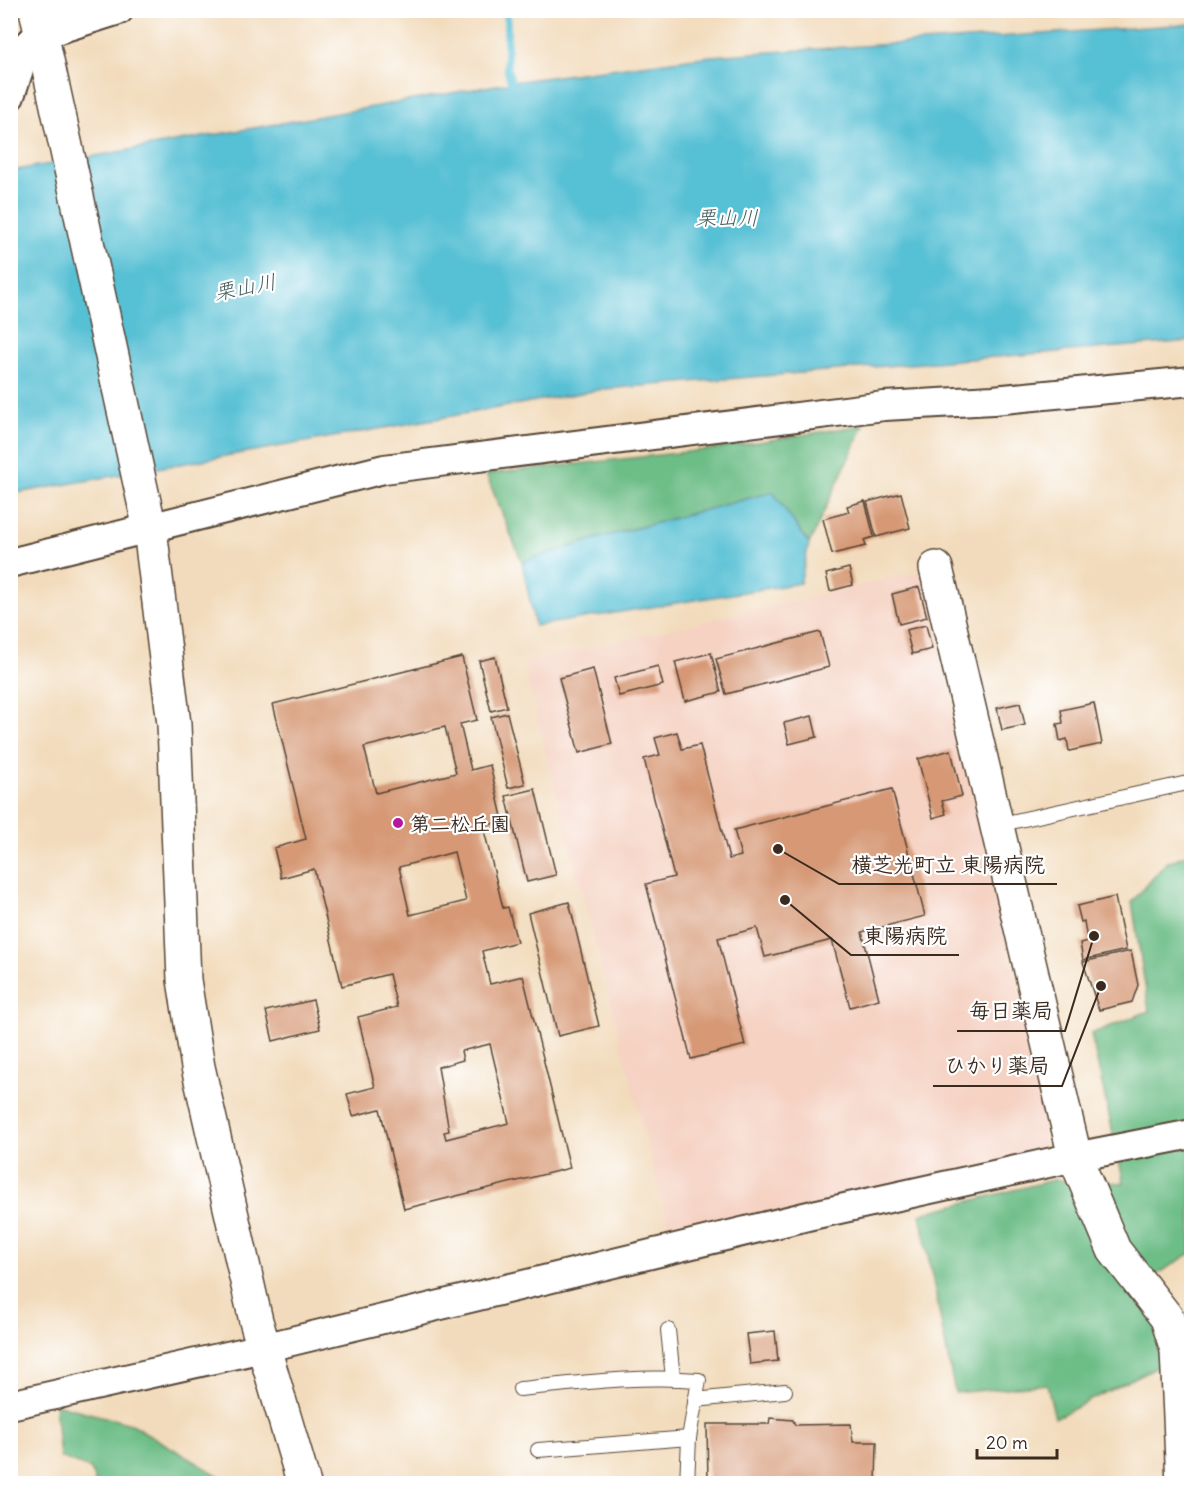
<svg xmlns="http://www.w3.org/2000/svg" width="1202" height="1494" font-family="Delius,'Klee One',sans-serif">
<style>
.built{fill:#f5d2c2}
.forest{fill:#6dbd87;stroke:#547452;stroke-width:1.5}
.water{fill:#57c0d4;stroke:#497579;stroke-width:1.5}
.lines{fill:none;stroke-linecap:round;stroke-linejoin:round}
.stream{stroke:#57c0d4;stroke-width:8}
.building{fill:#d69875;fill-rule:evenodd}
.service-casing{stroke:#564536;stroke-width:16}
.minor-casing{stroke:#564536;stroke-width:32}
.tertiary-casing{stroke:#564536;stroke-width:36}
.service{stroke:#fff;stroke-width:14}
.minor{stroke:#fff;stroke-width:28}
.tertiary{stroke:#fff;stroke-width:33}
.poi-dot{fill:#b5179e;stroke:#fff;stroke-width:2}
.labels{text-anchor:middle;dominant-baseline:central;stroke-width:4.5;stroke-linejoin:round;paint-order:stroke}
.poi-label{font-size:20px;font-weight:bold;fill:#3b2a1e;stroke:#fff;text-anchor:start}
.water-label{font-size:21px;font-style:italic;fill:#455e5e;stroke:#fff}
.leader{fill:none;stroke:#3b2a1e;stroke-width:2}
.callout-dot{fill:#3b2a1e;stroke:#fff;stroke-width:2}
.callout-label{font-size:21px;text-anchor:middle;font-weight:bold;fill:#3b2a1e;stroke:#fff;stroke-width:4.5;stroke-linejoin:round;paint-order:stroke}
</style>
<rect width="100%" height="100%" fill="#fff"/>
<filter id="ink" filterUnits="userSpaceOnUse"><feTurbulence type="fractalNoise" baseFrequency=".0167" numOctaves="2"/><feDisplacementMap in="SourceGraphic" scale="12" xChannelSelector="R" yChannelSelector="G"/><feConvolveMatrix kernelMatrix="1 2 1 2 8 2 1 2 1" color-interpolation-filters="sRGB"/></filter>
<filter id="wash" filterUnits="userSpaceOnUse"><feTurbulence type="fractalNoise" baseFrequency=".008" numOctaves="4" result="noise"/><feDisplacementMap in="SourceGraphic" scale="24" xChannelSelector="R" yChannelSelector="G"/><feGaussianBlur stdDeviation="1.35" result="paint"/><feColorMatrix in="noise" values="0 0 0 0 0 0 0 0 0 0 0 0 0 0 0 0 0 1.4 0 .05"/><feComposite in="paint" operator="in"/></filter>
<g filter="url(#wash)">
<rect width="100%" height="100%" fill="#f2dbbc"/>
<!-- built -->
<path class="built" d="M923,571L960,743L1020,997L1046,1133L1042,1149L672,1240L523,663Z"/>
<!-- forest -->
<g class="forest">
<path d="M864,425L809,544L772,492L595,539L522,562L486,474L713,449Z"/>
<path d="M1191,853V1253L1130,1291L1155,1323L1160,1365L1055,1418L1047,1384L955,1393L920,1214L1053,1180L1124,1183L1091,1034L1149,1011L1132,902L1166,863Z"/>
<path d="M55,1404L131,1424L231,1483H95L91,1469L60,1457Z"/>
</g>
<!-- water -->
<g class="water">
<path d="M1191,24V341L604,389L11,494V171L519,81L711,56Z"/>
<path d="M773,492L809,544L800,583L535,626L522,562L595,539Z"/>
</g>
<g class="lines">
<!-- stream -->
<path class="stream" d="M507,10V67L514,93"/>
</g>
<g id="blocks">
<!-- building -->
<g class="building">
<path d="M901,493L910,528L876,537L867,502Z"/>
<path d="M865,501L874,537L864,540L866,546L832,554L823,519L849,512L847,506Z"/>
<path d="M849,568L853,585L830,591L826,574Z"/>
<path d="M919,587L927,617L899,624L892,594Z"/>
<path d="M926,625L932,649L912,654L906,630Z"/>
<path d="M820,632L829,667L726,694L716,659Z"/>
<path d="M711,653L721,692L685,701L675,662Z"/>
<path d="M462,657L477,720L460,724L471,770L490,765L503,821L483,826L503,908L508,907L517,942L482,951L490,984L523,976L570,1168L404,1209L380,1109L353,1116L347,1094L375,1087L358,1017L397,1007L389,974L342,986L314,869L281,878L274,848L306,839L273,704ZM445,727L456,773L376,793L364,747ZM454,852L466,901L410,915L399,867ZM490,1044L509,1123L446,1139L444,1132L449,1131L438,1067L463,1060L461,1051Z"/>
<path d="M495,657L507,707L491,711L479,661Z"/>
<path d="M658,666L663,685L619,696L614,678Z"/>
<path d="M593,669L612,744L579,753L559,678Z"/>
<path d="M1020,703L1025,725L1002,730L997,708Z"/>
<path d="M1094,703L1102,744L1069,751L1067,739L1060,741L1057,724L1063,723L1061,710Z"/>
<path d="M507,713L525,784L508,788L491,717Z"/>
<path d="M812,716L817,737L789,744L784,723Z"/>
<path d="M677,732L682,749L700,745L729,859L741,856L734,830L892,789L925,916L862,932L879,999L850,1007L832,940L765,957L757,928L718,938L745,1045L691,1059L646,884L674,877L644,759L660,755L655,738Z"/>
<path d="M951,750L962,796L942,801L946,814L933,818L918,759Z"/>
<path d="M535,789L556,875L527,882L506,796Z"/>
<path d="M1115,897L1126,950L1083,960L1080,943L1087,941L1084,921L1081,922L1077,906Z"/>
<path d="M569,902L599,1026L558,1036L528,913Z"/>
<path d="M1131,951L1138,985L1132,1002L1099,1010L1083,962Z"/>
<path d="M313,1000L320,1029L273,1041L266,1011Z"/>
<path d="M775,1331L778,1361L750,1364L746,1334Z"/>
<path d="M770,1418L793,1420L795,1425L851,1424L853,1442H877L876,1484H708L707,1424H769Z"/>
</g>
</g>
</g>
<g filter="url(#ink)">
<use href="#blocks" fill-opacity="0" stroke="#564536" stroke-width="1.5"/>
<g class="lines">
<!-- service casing -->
<g class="service-casing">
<g id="service">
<path d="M997,825L1192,782"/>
<path d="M668,1330L673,1378"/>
<path d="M520,1389C579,1383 639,1375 699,1380L689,1438L687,1484"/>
<path d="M695,1400L785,1391"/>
<path d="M538,1450L689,1438"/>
</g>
</g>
<!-- minor casing -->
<g class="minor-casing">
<g id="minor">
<path d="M10,96L27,45L40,35L119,10"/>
<path d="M10,563L384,469L884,406L993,400L1192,381"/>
<path d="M10,1405L263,1348L808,1216L1075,1157L1192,1134"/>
</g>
</g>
<!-- tertiary casing -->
<g class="tertiary-casing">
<g id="tertiary">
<path d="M36,10L150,529L174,724L184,980L198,1067L256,1321L304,1484"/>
<path d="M936,568L1075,1157L1114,1250L1167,1318L1177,1350L1183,1484"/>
</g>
</g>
<!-- service -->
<use href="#service" class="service"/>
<!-- minor -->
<use href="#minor" class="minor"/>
<!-- tertiary -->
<use href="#tertiary" class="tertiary"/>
</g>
</g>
<!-- markers -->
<circle class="poi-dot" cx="398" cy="823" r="6"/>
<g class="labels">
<!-- poi labels -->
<g class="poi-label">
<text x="410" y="823">第二松丘園</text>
</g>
<!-- water labels -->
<g class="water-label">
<text x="727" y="217">栗山川</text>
<text transform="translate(245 287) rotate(-11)">栗山川</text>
</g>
</g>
<!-- callouts -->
<path class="leader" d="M778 849L839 884H1057M785 900L851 955H959M1094 936L1065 1031H957M1101 986L1062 1086H933"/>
<g class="callout-dot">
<circle cx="778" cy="849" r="6"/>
<circle cx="785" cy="900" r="6"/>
<circle cx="1094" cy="936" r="6"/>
<circle cx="1101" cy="986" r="6"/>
</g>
<g class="callout-label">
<text x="948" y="872">横芝光町立 東陽病院</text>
<text x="905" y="943">東陽病院</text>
<text x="1011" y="1018">毎日薬局</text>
<text x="997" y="1073">ひかり薬局</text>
</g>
<!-- margin -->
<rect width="1202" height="1494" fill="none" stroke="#fff" stroke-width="36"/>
<!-- scale -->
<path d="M977 1449v9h80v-9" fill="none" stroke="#3b2a1e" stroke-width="3"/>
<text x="986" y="1449" font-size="18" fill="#3b2a1e" stroke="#ffffff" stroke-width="4.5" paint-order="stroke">20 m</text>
</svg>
